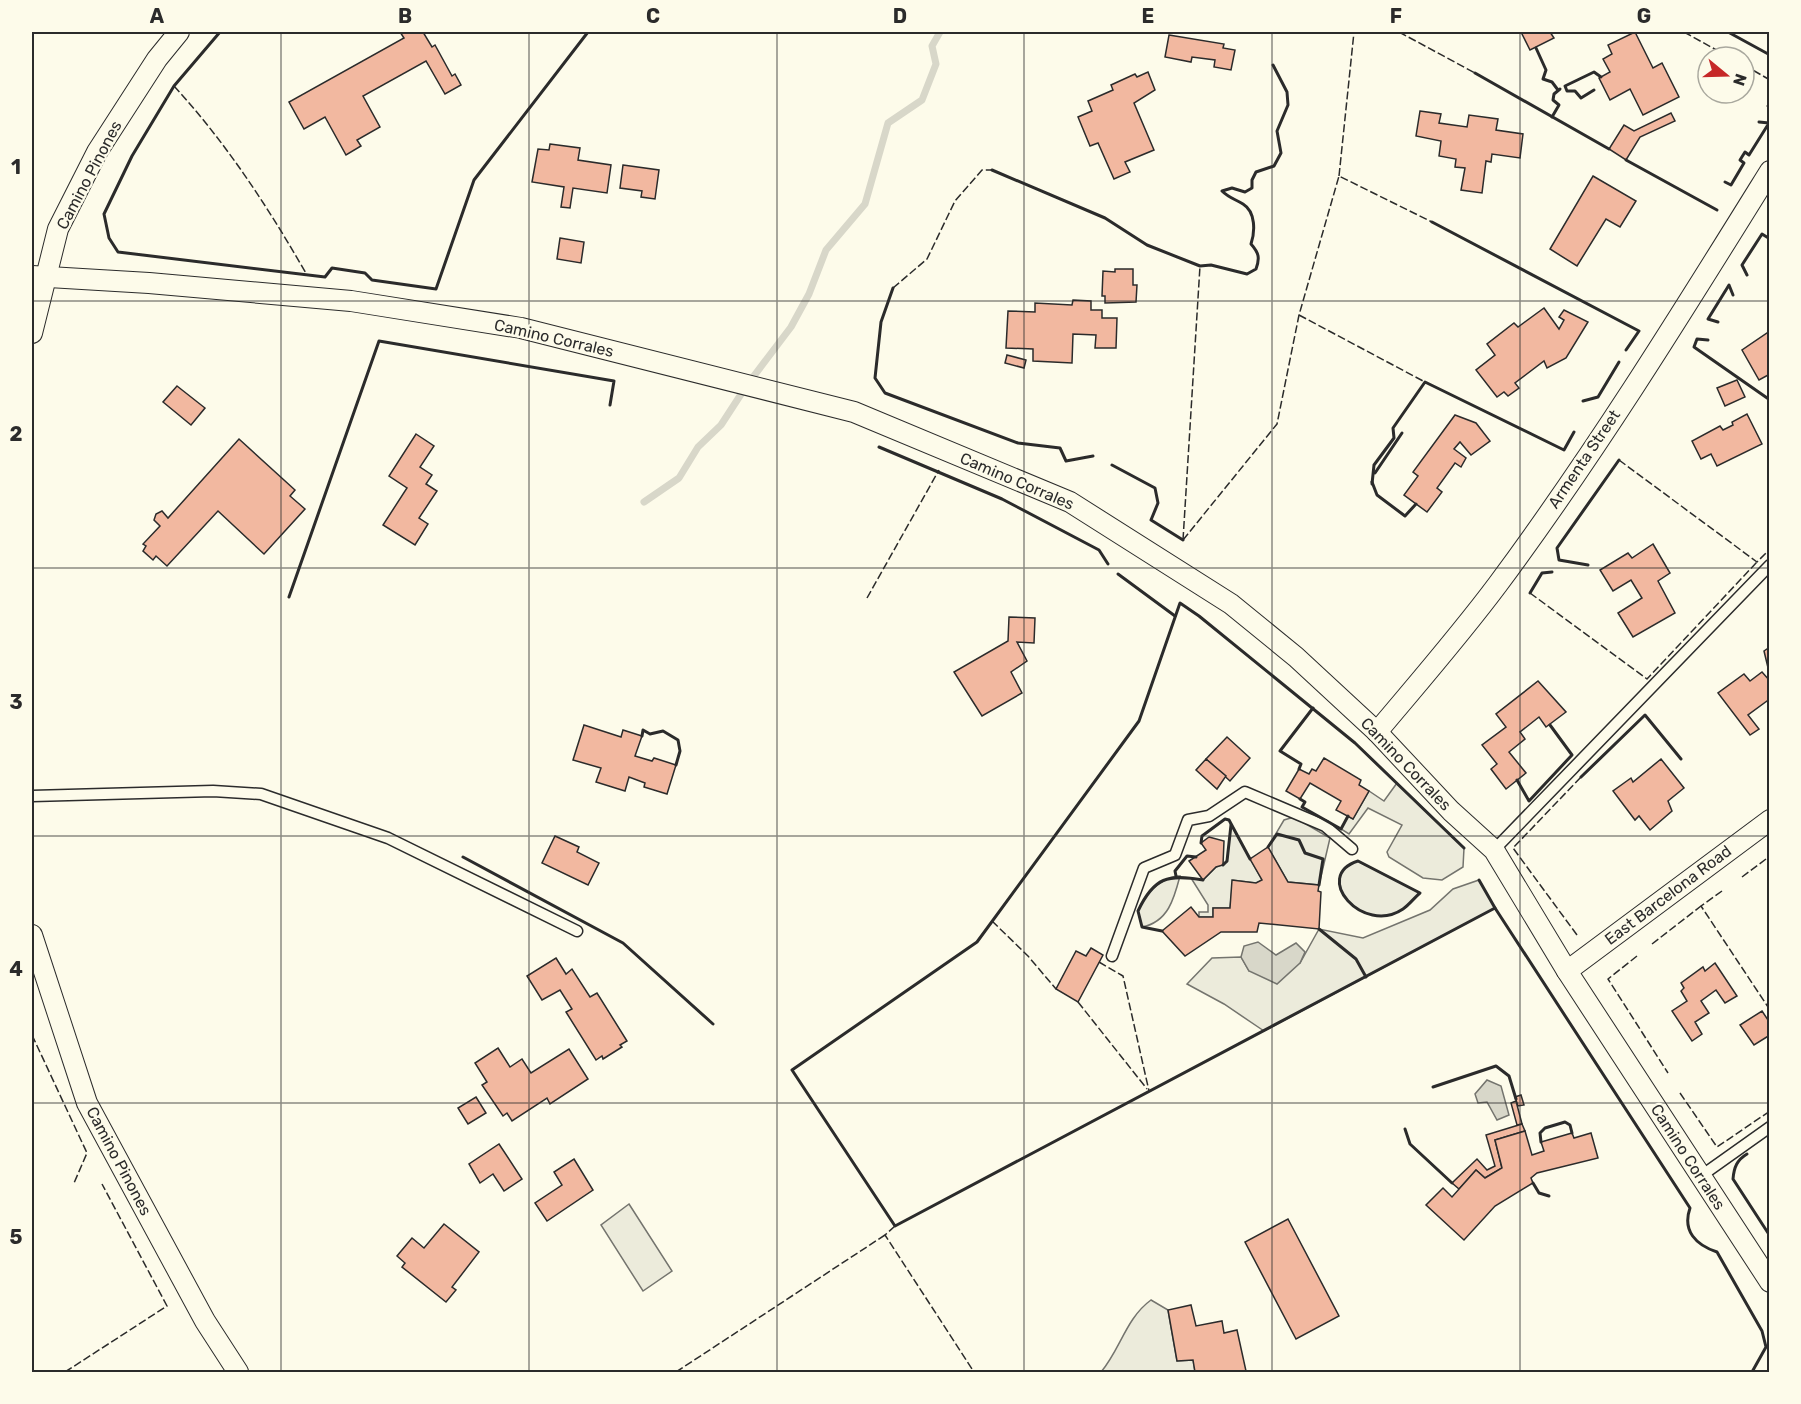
<svg xmlns="http://www.w3.org/2000/svg" width="1801" height="1404" font-family="Rubik,sans-serif">
<style>
.green{fill:#ecebdb;stroke:#74746e;stroke-width:1.5}
.water{fill:#d8d7c9;stroke:#74746e;stroke-width:1.5}
.lines{fill:none;stroke-linecap:round;stroke-linejoin:round}
.stream{stroke:#d8d7c9;stroke-width:7}
.building{fill:#f2b8a0;stroke:#2b2b2b;stroke-width:1.5}
.service-casing{stroke:#2b2b2b;stroke-width:13}
.minor-casing{stroke:#2b2b2b;stroke-width:22}
.service{stroke:#fdfbea;stroke-width:10}
.minor{stroke:#fdfbea;stroke-width:20}
.fence{stroke:#2b2b2b;stroke-width:1.5;stroke-dasharray:8 3;stroke-linecap:butt}
.wall{stroke:#2b2b2b;stroke-width:3}
.grid{fill:none;stroke:#2b2b2b;stroke-width:1.5;stroke-opacity:0.55}
.labels{text-anchor:middle;dominant-baseline:central;stroke-width:4.5;stroke-linejoin:round;paint-order:stroke}
.street-label{font-size:16px;fill:#2b2b2b;stroke:#fdfbea}
.neatline{fill:none;stroke:#2b2b2b;stroke-width:2}
.grid-label{font-size:20px;text-anchor:middle;font-weight:bold;fill:#2b2b2b}
</style>
<rect width="100%" height="100%" fill="#fdfbea"/>
<!-- green -->
<g class="green">
<path d="M1397,783L1464,848L1463,867L1442,880L1423,878L1389,857L1387,852L1402,825L1368,808L1349,834L1341,829L1348,816L1353,819L1369,791L1384,801Z"/>
<path d="M1294,817L1330,838L1319,885L1288,882L1268,847L1284,820Z"/>
<path d="M1231,825L1262,880L1256,883L1233,880L1230,908H1213V917H1199V912H1208V905L1191,878L1203,880L1216,867L1227,862Z"/>
<path d="M1358,861L1420,893C1414,898 1409,905 1403,909C1363,936 1311,876 1358,861Z"/>
<path d="M1176,876H1180C1174,899 1168,922 1142,927L1138,911C1146,893 1157,881 1176,876Z"/>
<path d="M1479,880L1495,908L1264,1031L1224,1004L1187,984L1212,958L1241,957L1249,971L1300,963L1319,929L1363,938L1430,910L1453,889Z"/>
<path d="M629,1204L672,1271L643,1291L601,1225Z"/>
<path d="M1151,1300L1168,1310L1177,1361L1193,1360L1195,1372H1101C1120,1350 1126,1318 1151,1300Z"/>
</g>
<!-- water -->
<g class="water">
<path d="M1258,942L1276,955L1296,943L1305,952L1300,963L1277,984L1249,971L1241,957L1244,946Z"/>
<path d="M1487,1080L1501,1086L1509,1115L1497,1120L1487,1102L1478,1103L1475,1094Z"/>
</g>
<g class="lines">
<!-- stream -->
<path class="stream" d="M644,502L679,478L698,447L721,425L747,385L791,327L809,294L826,250L865,204L888,123L922,100L936,64L932,46L940,32"/>
</g>
<!-- building -->
<g class="building">
<path d="M400,32H423L432,47L435,45L452,76L455,74L461,85L445,94L426,61L363,96L380,127L357,140L361,146L346,155L325,117L304,129L289,102L404,38Z"/>
<path d="M1521,32H1550L1554,38L1530,50Z"/>
<path d="M1635,32L1653,68L1662,63L1679,97L1643,115L1630,89L1610,100L1599,78L1610,72L1603,59L1612,54L1608,45Z"/>
<path d="M1169,35L1224,44L1223,48L1235,50L1231,70L1214,67L1215,60L1192,57L1191,62L1165,57Z"/>
<path d="M1148,72L1155,90L1134,103L1154,150L1125,162L1130,172L1114,179L1098,143L1090,146L1078,117L1092,111L1088,101L1113,90L1111,85L1135,74L1137,77Z"/>
<path d="M1420,111L1441,114L1439,123L1467,127L1469,115L1498,119L1496,130L1523,134L1520,158L1492,154L1491,162L1486,161L1482,193L1461,190L1465,168L1455,167L1456,159L1439,156L1441,141L1416,136Z"/>
<path d="M1671,113L1675,121L1640,137L1626,160L1609,149L1624,125L1634,131Z"/>
<path d="M550,144L580,148L578,160L611,165L607,193L573,188L570,208L561,207L564,187L532,182L538,149L549,150Z"/>
<path d="M623,165L659,170L655,199L641,197L642,191L620,188Z"/>
<path d="M1593,176L1636,201L1620,227L1606,219L1577,266L1550,249Z"/>
<path d="M560,238L584,242L581,263L557,259Z"/>
<path d="M1115,269H1133V285H1137L1136,302L1105,303V296H1102L1103,271L1115,272Z"/>
<path d="M1073,300L1091,301V310H1102V318H1117L1116,348H1095L1096,335L1073,334L1072,363L1033,361V349L1006,348L1008,311L1035,312V303L1072,305Z"/>
<path d="M1544,308L1559,329L1564,320L1559,317L1564,310L1588,322L1566,358L1547,368L1544,361L1515,383L1519,388L1508,396L1504,392L1497,397L1476,370L1495,355L1487,344L1514,323L1518,327Z"/>
<path d="M1770,331V374L1759,380L1742,350Z"/>
<path d="M1007,355L1026,360L1024,368L1005,363Z"/>
<path d="M1737,380L1745,397L1725,406L1717,388Z"/>
<path d="M177,386L205,408L191,425L163,402Z"/>
<path d="M1747,414L1762,444L1717,466L1711,454L1701,459L1692,441L1720,426L1723,430L1733,425L1732,422Z"/>
<path d="M1455,415L1476,423L1490,441L1471,455L1460,442L1454,449L1466,458L1461,467L1455,463L1437,488L1442,492L1427,512L1404,495L1418,476L1413,472Z"/>
<path d="M416,434L434,446L420,467L432,475L426,484L437,491L419,518L428,524L415,545L383,525L407,488L389,476Z"/>
<path d="M239,439L295,490L290,496L305,509L264,554L218,511L167,566L156,556L153,560L143,551L146,546L143,544L160,526L154,520L156,514L162,511L168,518Z"/>
<path d="M1653,544L1670,573L1658,581L1675,613L1633,637L1618,613L1642,598L1631,580L1613,591L1600,570L1628,553L1632,558Z"/>
<path d="M1009,617L1035,618L1034,643L1017,642L1027,661L1011,672L1022,693L982,716L954,672L1008,641Z"/>
<path d="M1770,647V676L1764,651Z"/>
<path d="M1762,672L1770,681V705L1767,701L1748,715L1759,729L1750,735L1718,693L1744,674L1750,681Z"/>
<path d="M1538,681L1566,712L1546,727L1539,717L1520,732L1525,739L1509,752L1526,773L1506,789L1491,769L1497,764L1482,745L1506,727L1496,714Z"/>
<path d="M584,725L621,737L623,730L642,736L635,756L652,761L654,758L676,765L667,794L644,787L645,783L629,777L625,791L596,782L601,768L573,760Z"/>
<path d="M1227,737L1250,758L1230,781L1206,759Z"/>
<path d="M1324,758L1361,780L1359,785L1369,791L1353,819L1336,810L1341,801L1310,783L1300,799L1286,791L1299,769L1309,774L1312,769L1316,771Z"/>
<path d="M1206,759L1226,776L1217,789L1196,770Z"/>
<path d="M1661,759L1684,788L1668,801L1672,811L1650,830L1639,816L1635,820L1613,791L1631,778L1633,782Z"/>
<path d="M555,836L579,847L577,852L599,863L588,885L542,863Z"/>
<path d="M1209,837L1224,841L1223,865L1216,867L1203,880L1189,861L1206,850L1201,843Z"/>
<path d="M1268,847L1288,882L1319,885L1318,891L1321,892L1319,929L1259,923L1257,932H1221L1185,956L1162,931L1191,907L1199,917H1213V908H1230L1232,880L1256,883L1262,880L1250,859Z"/>
<path d="M1091,948L1103,955L1078,1002L1056,989L1076,951L1086,956Z"/>
<path d="M556,958L566,974L572,969L590,997L597,993L627,1041L620,1045L622,1047L603,1059L602,1056L596,1060L566,1012L572,1009L560,990L542,1000L527,976Z"/>
<path d="M1715,963L1737,996L1725,1003L1716,990L1701,1001L1709,1013L1695,1022L1702,1034L1692,1041L1672,1011L1687,1001L1681,991L1684,988L1681,983L1703,967L1705,971Z"/>
<path d="M1762,1011L1770,1023V1035L1754,1045L1740,1025Z"/>
<path d="M498,1048L510,1067L522,1059L531,1073L569,1049L588,1079L550,1104L547,1098L512,1121L507,1113L503,1116L482,1085L487,1082L475,1063Z"/>
<path d="M1521,1095L1524,1105L1518,1106L1515,1097Z"/>
<path d="M476,1097L486,1113L468,1124L458,1108Z"/>
<path d="M1516,1101L1522,1124L1517,1125L1511,1103Z"/>
<path d="M1522,1124L1525,1131L1495,1140L1502,1168L1485,1178L1476,1170L1459,1189L1452,1183L1477,1159L1487,1170L1495,1166L1486,1135Z"/>
<path d="M1525,1131L1532,1155L1544,1151L1541,1142L1572,1133L1574,1138L1591,1133L1598,1158L1537,1173L1531,1178L1533,1183L1495,1206L1464,1240L1426,1205L1443,1188L1452,1197L1476,1170L1485,1178L1502,1168L1495,1140Z"/>
<path d="M499,1144L522,1179L504,1191L493,1174L480,1183L469,1164Z"/>
<path d="M574,1159L593,1190L547,1221L535,1203L562,1185L554,1172Z"/>
<path d="M1288,1219L1339,1316L1296,1339L1245,1242Z"/>
<path d="M444,1224L479,1252L452,1287L456,1290L446,1302L402,1267L405,1263L397,1256L412,1238L424,1248Z"/>
<path d="M1191,1305L1196,1326L1222,1321L1224,1333L1237,1330L1246,1371L1195,1372L1193,1360L1177,1361L1168,1310Z"/>
</g>
<g class="lines">
<!-- service casing -->
<g class="service-casing">
<g id="service">
<path d="M32,796L213,791L261,794L388,838L577,931"/>
<path d="M1494,850L1770,565"/>
<path d="M1112,956L1144,868L1175,855L1188,820L1209,816L1245,792L1325,826L1352,849"/>
<path d="M1701,1176L1770,1127"/>
</g>
</g>
<!-- minor casing -->
<g class="minor-casing">
<g id="minor">
<path d="M32,276L149,283L351,301L521,328L854,412L1070,502L1231,604L1296,657L1377,732L1451,811L1494,850L1567,971L1770,1282"/>
<path d="M32,333L58,229L97,152L157,59L179,32"/>
<path d="M1377,732C1418,683 1460,635 1498,584C1596,452 1683,311 1770,171"/>
<path d="M32,935L87,1103L205,1321L238,1372"/>
<path d="M1567,971L1770,820"/>
</g>
</g>
<!-- service -->
<use href="#service" class="service"/>
<!-- minor -->
<use href="#minor" class="minor"/>
<!-- fence -->
<g class="fence">
<path d="M1399,32L1475,73"/>
<path d="M1684,32L1729,57"/>
<path d="M1744,65L1770,80"/>
<path d="M174,86C227,144 268,207 307,275"/>
<path d="M1339,176L1354,32"/>
<path d="M893,288L927,259L955,201L982,170H992"/>
<path d="M1299,315L1425,382"/>
<path d="M1619,460L1757,562L1770,549"/>
<path d="M1183,540L1277,424L1299,315L1339,176L1432,222"/>
<path d="M1183,540L1200,266"/>
<path d="M1530,593L1647,679L1757,562"/>
<path d="M867,598L939,470"/>
<path d="M1742,877L1770,856"/>
<path d="M1722,891L1701,906L1770,1010"/>
<path d="M992,921L1028,956L1056,989"/>
<path d="M1577,935L1513,848L1581,777"/>
<path d="M1652,944L1701,906"/>
<path d="M1637,956L1608,979L1668,1073"/>
<path d="M1099,962L1123,976L1149,1091"/>
<path d="M1078,1002L1147,1089"/>
<path d="M32,1035L87,1153L74,1183"/>
<path d="M1680,1093L1717,1147L1770,1111"/>
<path d="M895,1226L885,1235L974,1372"/>
<path d="M65,1372L167,1306L102,1184"/>
<path d="M676,1372L885,1235"/>
</g>
<!-- wall -->
<g class="wall">
<path d="M220,32L174,86L132,156L104,214L109,238L118,252L325,277L332,268L365,273L372,280L436,289L474,180L588,32"/>
<path d="M1728,32L1770,55"/>
<path d="M1536,48L1546,70L1543,79L1552,82L1558,90"/>
<path d="M1475,73L1609,149"/>
<path d="M1594,90L1581,98L1575,91H1567L1565,86L1594,72L1601,77"/>
<path d="M1768,106L1770,107"/>
<path d="M1552,117L1559,105L1553,100L1554,94L1560,89"/>
<path d="M1626,160L1717,210"/>
<path d="M992,170L1105,218L1147,245L1200,266L1211,265L1247,274L1256,269C1260,258 1259,253 1251,244C1255,232 1256,212 1243,204C1235,199 1229,198 1222,191L1232,188L1245,192L1252,188V180L1256,172L1274,166L1281,153L1277,131L1288,105L1287,92L1273,65"/>
<path d="M1725,182L1731,185L1744,163L1740,160L1745,152L1749,155L1769,123L1759,122"/>
<path d="M1432,222L1639,331L1626,350"/>
<path d="M1747,275L1742,265L1762,234L1770,239"/>
<path d="M893,288L881,322L875,378L885,393L1018,443L1060,448L1066,461L1093,456"/>
<path d="M1718,322L1708,319L1729,285L1733,295"/>
<path d="M1708,340L1697,339L1694,347L1770,400"/>
<path d="M1583,401L1598,397L1619,362"/>
<path d="M879,447L1002,499L1099,550L1108,564"/>
<path d="M1112,465L1155,488L1158,503L1151,520L1183,540"/>
<path d="M1375,473L1402,433"/>
<path d="M1372,482L1377,495L1405,516L1416,504"/>
<path d="M1372,484L1374,465L1394,438L1393,428L1425,382L1564,450L1574,432"/>
<path d="M1588,565L1559,560L1557,548L1619,460"/>
<path d="M1118,574L1175,616"/>
<path d="M1530,593L1542,573L1552,572"/>
<path d="M289,597L379,341L614,381L610,405"/>
<path d="M642,736L643,730L650,734L663,731L678,740L680,751L676,765"/>
<path d="M1299,769L1301,764L1280,751L1313,708"/>
<path d="M1581,777L1645,715L1681,759"/>
<path d="M1517,780L1529,801L1572,755L1550,725"/>
<path d="M1300,799L1305,802L1302,807L1341,829L1348,816"/>
<path d="M1201,843L1202,836L1225,819L1229,820L1250,859"/>
<path d="M1268,847L1277,834L1299,840L1305,853L1323,859L1319,885"/>
<path d="M1464,848L1355,743L1199,616L1180,603L1139,721L977,942L792,1070L895,1226L1495,908L1690,1208C1682,1231 1696,1245 1717,1252L1762,1331L1766,1347L1752,1372"/>
<path d="M463,857L623,943L713,1024"/>
<path d="M1358,861L1420,893C1414,898 1409,905 1403,909C1363,936 1311,876 1358,861Z"/>
<path d="M1223,865L1227,861L1231,825"/>
<path d="M1176,876L1175,871L1187,856L1196,857"/>
<path d="M1479,880L1495,908"/>
<path d="M1319,929L1356,959L1366,977"/>
<path d="M1162,931L1142,927L1138,911C1154,877 1168,874 1203,880"/>
<path d="M32,1033V1035"/>
<path d="M1433,1087L1496,1066L1509,1076L1516,1099"/>
<path d="M1405,1129L1410,1144L1452,1183"/>
<path d="M1541,1142L1540,1133L1545,1128L1565,1122L1570,1125L1572,1133"/>
<path d="M1747,1154C1737,1160 1734,1167 1733,1179L1770,1236"/>
<path d="M1533,1183L1539,1193L1549,1196"/>
</g>
</g>
<!-- grid -->
<path class="grid" d="M281,32V1372M529,32V1372M777,32V1372M1024,32V1372M1272,32V1372M1520,32V1372M32,301H1770M32,568H1770M32,836H1770M32,1103H1770"/>
<g class="labels">
<!-- street labels -->
<g class="street-label">
<text transform="translate(89 175) rotate(-62)">Camino Pinones</text>
<text transform="translate(554 338) rotate(13)">Camino Corrales</text>
<text transform="translate(1584 459) rotate(-56)">Armenta Street</text>
<text transform="translate(1017 481) rotate(23)">Camino Corrales</text>
<text transform="translate(1406 764) rotate(46)">Camino Corrales</text>
<text transform="translate(1668 895) rotate(-37)">East Barcelona Road</text>
<text transform="translate(1688 1157) rotate(57)">Camino Corrales</text>
<text transform="translate(119 1161) rotate(62)">Camino Pinones</text>
</g>
</g>
<!-- border -->
<rect width="1801" height="1404" fill="none" stroke="#fdfbea" stroke-width="66"/>
<!-- north arrow -->
<g transform="translate(1726 75) rotate(109)"><circle r="28" fill="#fdfbea" stroke="#a9a89e" stroke-width="1.5"/>
<path d="M0-4.5L10 22L0 15L-10 22Z" fill="#c62828"/>
<text y="-9" font-size="16" font-weight="bold" text-anchor="middle" fill="#2b2b2b">N</text>
</g>
<rect x="33" y="33" width="1735" height="1338" class="neatline"/>
<g class="grid-label">
<text x="157" y="23">A</text>
<text x="405" y="23">B</text>
<text x="653" y="23">C</text>
<text x="900" y="23">D</text>
<text x="1148" y="23">E</text>
<text x="1396" y="23">F</text>
<text x="1644" y="23">G</text>
<text x="16" y="174">1</text>
<text x="16" y="441">2</text>
<text x="16" y="709">3</text>
<text x="16" y="976">4</text>
<text x="16" y="1244">5</text>
</g>
</svg>
